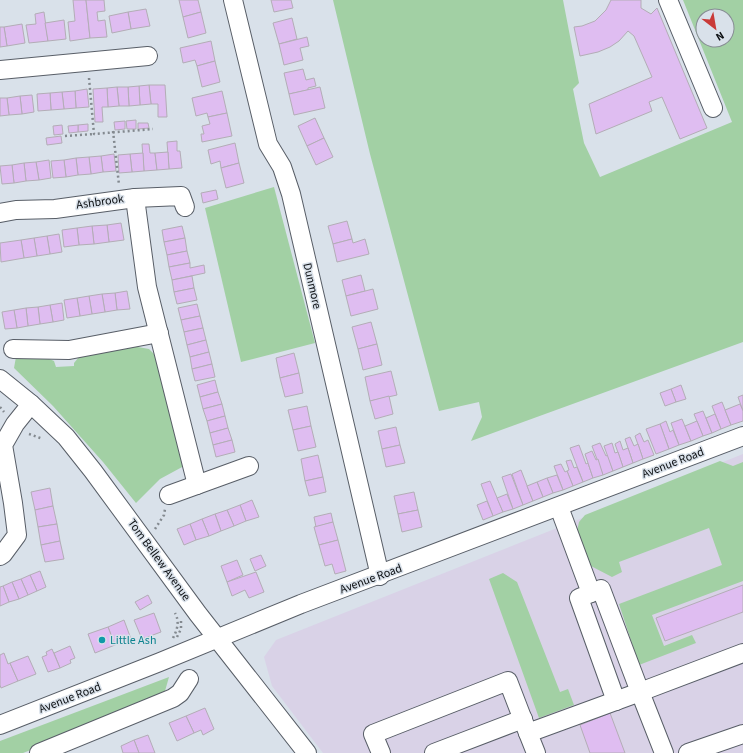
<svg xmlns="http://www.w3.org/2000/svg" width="743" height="753" font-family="'Source Sans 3',sans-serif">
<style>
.industrial{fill:#d9d2e7}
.green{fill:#a2d0a4;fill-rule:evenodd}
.building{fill:#dfbdf1;stroke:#b3adb6}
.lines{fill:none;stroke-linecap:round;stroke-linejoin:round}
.minor-casing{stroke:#585e67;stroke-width:20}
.path{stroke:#83898f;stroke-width:2.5;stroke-dasharray:2 3;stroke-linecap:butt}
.minor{stroke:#fff;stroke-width:18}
.culture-dot{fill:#0f9aa8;stroke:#d9e1ea;stroke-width:1.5}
.labels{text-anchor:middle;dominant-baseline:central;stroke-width:3;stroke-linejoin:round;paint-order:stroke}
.street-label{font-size:12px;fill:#0c0f12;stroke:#d9e1ea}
.culture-label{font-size:12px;fill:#0d838f;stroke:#d9e1ea;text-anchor:start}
</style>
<rect width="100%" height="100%" fill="#d9e1ea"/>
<!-- industrial -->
<path class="industrial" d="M743,454V753H323L272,686L264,657L276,640Z"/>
<!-- green -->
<g class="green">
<path d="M333,0H563L579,83L573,89L584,143L600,177L732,122L683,0H743V342L471,441L482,417L479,402L439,411L370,154ZM703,16H727V40H703Z"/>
<path d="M274,187L315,343L241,362L205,208Z"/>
<path d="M132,346L149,349L157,357L184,466L160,479L136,503L103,462L53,406L14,368L16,357L47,358L54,361L56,367L74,366V363L79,357Z"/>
<path d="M720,461L733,466L743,462V581L652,615L664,646L692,635L696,643L639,665L619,604L722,565L709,528L619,562L622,572L612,577L589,565L576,536L579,522L585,515Z"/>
<path d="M503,573L517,582L560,692L568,689L574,705L539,718L489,579Z"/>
<path d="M169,677L163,698L23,753H0V741Z"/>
</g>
<!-- building -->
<g class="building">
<path d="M73,0H86L90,38L70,41L68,22L75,21Z"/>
<path d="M86,0H104L105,11L97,12L98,21L105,20L107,37L90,38Z"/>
<path d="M179,0H198L201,12L183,17Z"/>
<path d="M271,0H291L293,8L274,12Z"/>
<path d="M611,0H641V8L651,14L657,8L707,128L680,139L662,97L649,102L652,111L596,134L589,104L652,77L634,36L628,31L619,41L610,47L598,52L580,56L574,27L582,26L595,21L606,10Z"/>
<path d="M146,9L150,26L131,29L128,12Z"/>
<path d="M44,12L48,41L29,43L26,25L36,24L35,14Z"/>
<path d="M128,12L131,29L112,33L109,16Z"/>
<path d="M201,12L206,33L188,38L183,17Z"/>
<path d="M292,18L297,39L279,44L273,23Z"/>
<path d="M64,20L66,39L48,41L45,23Z"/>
<path d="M22,24L25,43L7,46L4,27Z"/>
<path d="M0,27H4L7,46L0,47Z"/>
<path d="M307,37L309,46L300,48L303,60L284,65L279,44Z"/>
<path d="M211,41L215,61L197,66L195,60L183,63L180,48Z"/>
<path d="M215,61L220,82L202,87L197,66Z"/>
<path d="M303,69L306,80L314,78L316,86L308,88V90L289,94L284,73Z"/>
<path d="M149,85H165L167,117H158V104H151Z"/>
<path d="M149,85L151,104L140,105L139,86Z"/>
<path d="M139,86L140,105L129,106L128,87Z"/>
<path d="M117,87H128L129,106H119Z"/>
<path d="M117,87L119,106L108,107L107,88Z"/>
<path d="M320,87L325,108L294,115L289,94Z"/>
<path d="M107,88L108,107H102L103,122H95L93,89Z"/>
<path d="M87,89L89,107L76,108L75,91Z"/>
<path d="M75,91L76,108L64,109L62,92Z"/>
<path d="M222,91L227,113L208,117L207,113L196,116L192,98Z"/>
<path d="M62,92L64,109L51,110L50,93Z"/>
<path d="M50,93L51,110L38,111L37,94Z"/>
<path d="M32,95L34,112L22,114L20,96Z"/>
<path d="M20,96L22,114L9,115L7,98Z"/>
<path d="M0,98H7L9,115L0,116Z"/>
<path d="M227,113L232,136L202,142L201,134H204L202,126L210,124L208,117Z"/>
<path d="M315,118L324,138L307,146L298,126Z"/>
<path d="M136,120V129H127L126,121Z"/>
<path d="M125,121V129L115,130L114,122Z"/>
<path d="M138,123H148L149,128L138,129Z"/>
<path d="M88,124V131L78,132V125Z"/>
<path d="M62,125L63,134L54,135L53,126Z"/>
<path d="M78,125V132L69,133L68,126Z"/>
<path d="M61,136L62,143L47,145L46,138Z"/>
<path d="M324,138L333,157L316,165L307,146Z"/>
<path d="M177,141V151H180L182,168L169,169L167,142Z"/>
<path d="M235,143L239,163L221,168L220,161L211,164L208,150Z"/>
<path d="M142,144H149L150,153H155L157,170L144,171Z"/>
<path d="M168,152L169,169L157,170L155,153Z"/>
<path d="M143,153L144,171L132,172L130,154Z"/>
<path d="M114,154L116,171L103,172L101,156Z"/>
<path d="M130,154L132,172L119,173L118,155Z"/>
<path d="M101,156L103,172L91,174L89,157Z"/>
<path d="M89,157L91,174L78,175L76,158Z"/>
<path d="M76,158L78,175L66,177L64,160Z"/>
<path d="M49,160L51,178L39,180L36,162Z"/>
<path d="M64,160L66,177L53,178L51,161Z"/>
<path d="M36,162L39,180L26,181L24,163Z"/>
<path d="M24,163L26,181L14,183L12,165Z"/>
<path d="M239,163L244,183L226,188L221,168Z"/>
<path d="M12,165L14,183L2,184L0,166Z"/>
<path d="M216,190L218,199L203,203L201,193Z"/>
<path d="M347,221L352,239L333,244L328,226Z"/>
<path d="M121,223L124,240L109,242L107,225Z"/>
<path d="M107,225L109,242L94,244L92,226Z"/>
<path d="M92,226L94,244L79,245L77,228Z"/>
<path d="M182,226L185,238L164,242L162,230Z"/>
<path d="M77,228L79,245L64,247L62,230Z"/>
<path d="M59,234L62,252L50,254L47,236Z"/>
<path d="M47,236L50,254L37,256L34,238Z"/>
<path d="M34,238L37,256L24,258L21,240Z"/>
<path d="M185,238L187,251L167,255L164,242Z"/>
<path d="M352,239L353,243L365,239L369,254L337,262L333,244Z"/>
<path d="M21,240L24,258L1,262L0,243Z"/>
<path d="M187,251L190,263L169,267L167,255Z"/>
<path d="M190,263V268L204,265L205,273L172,280L169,267Z"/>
<path d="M361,275L365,291L346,296L342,280Z"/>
<path d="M192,276L194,288L174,292L172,280Z"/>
<path d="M194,288L197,300L177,304L174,292Z"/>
<path d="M373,289L378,309L351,316L346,296Z"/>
<path d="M127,291L130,309L117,310L115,293Z"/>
<path d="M115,293L117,310L105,312L102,294Z"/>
<path d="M102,294L105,312L92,314L89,296Z"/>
<path d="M89,296L92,314L80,316L77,298Z"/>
<path d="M77,298L80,316L67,318L64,300Z"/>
<path d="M62,303L64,320L53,322L50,305Z"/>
<path d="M197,304L200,316L181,320L178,308Z"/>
<path d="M50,305L53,322L40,324L38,307Z"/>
<path d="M38,307L40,324L28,326L26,308Z"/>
<path d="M26,308L28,326L17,328L14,310Z"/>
<path d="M14,310L17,328L5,329L2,312Z"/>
<path d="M200,316L203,328L184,332L181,320Z"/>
<path d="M371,322L377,344L358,349L352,327Z"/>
<path d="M203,328L206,340L187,345L184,332Z"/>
<path d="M206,340L209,352L190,357L187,345Z"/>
<path d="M377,344L382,365L363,370L358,349Z"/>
<path d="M209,352L212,364L192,369L190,357Z"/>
<path d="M294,353L299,373L280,378L276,358Z"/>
<path d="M212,364L215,377L195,381L192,369Z"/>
<path d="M391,371L397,395L370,401L365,377Z"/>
<path d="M299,373L303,393L285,397L280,378Z"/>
<path d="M215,380L218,392L200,397L197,385Z"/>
<path d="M681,385L686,399L676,402L671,389Z"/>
<path d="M671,389L676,402L665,406L660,393Z"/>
<path d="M218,392L222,404L203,409L200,397Z"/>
<path d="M743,395V411L738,397Z"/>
<path d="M389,396L393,414L375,419L370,401Z"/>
<path d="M722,402L731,425L721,429L712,406Z"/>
<path d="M222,404L225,416L207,421L203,409Z"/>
<path d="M740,404L743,411V421L731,425L725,410Z"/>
<path d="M307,406L311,426L293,430L288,410Z"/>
<path d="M703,411L712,433L703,436L694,414Z"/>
<path d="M715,414L721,429L712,433L706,418Z"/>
<path d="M225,416L228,428L210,433L207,421Z"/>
<path d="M682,419L691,441L679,445L671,423Z"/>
<path d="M666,421L670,432L673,430L679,445L669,449L660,424Z"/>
<path d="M697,421L703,436L691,441L685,426Z"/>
<path d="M660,424L669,449L656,454L646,429Z"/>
<path d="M311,426L316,447L298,451L293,430Z"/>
<path d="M396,427L400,445L382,449L378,431Z"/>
<path d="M228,428L232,440L213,445L210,433Z"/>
<path d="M640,433L644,442L648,440L654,455L643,459L635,436Z"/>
<path d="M630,437L634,446L638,444L643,459L633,463L625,439Z"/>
<path d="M232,440L235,452L216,457L213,445Z"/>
<path d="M620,441L623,450L628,448L633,463L623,467L615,444Z"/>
<path d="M600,443L606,456L608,455L613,471L603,475L592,446Z"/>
<path d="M612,443L615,453L618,452L623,467L613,471L604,446Z"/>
<path d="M400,445L405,463L386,467L382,449Z"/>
<path d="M579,445L586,464L588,463L593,478L583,482L570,448Z"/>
<path d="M592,451L596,460L598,459L603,475L593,478L585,454Z"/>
<path d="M318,455L323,477L305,481L301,459Z"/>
<path d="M571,460L574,468L577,467L583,482L573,486L567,471L569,470L566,461Z"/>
<path d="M561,464L565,472L567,471L573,486L563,490L554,466Z"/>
<path d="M521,470L533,501L523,505L512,474Z"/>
<path d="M511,474L523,505L513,509L502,477Z"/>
<path d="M557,475L563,490L553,493L547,478Z"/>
<path d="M323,477L326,492L309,496L305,481Z"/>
<path d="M547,478L553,493L543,497L537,482Z"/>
<path d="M490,481L503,512L493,516L481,484Z"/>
<path d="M537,482L543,497L533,501L527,486Z"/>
<path d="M50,488L53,506L35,510L31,492Z"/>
<path d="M414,492L418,510L398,514L394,496Z"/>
<path d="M507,494L513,509L503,512L497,498Z"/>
<path d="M252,500L259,517L246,521L240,505Z"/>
<path d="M487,501L493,516L483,520L477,505Z"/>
<path d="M240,505L246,521L234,526L227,510Z"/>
<path d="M53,506L57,524L38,527L35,510Z"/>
<path d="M227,510L234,526L221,531L215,514Z"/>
<path d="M418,510L422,527L402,532L398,514Z"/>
<path d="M331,513L333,522L316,527L314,517Z"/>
<path d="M215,514L221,531L209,536L202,519Z"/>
<path d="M202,519L209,536L196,540L190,524Z"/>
<path d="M333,522L338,540L319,545L314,527Z"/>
<path d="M57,524L60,541L41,545L38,527Z"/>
<path d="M190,524L196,540L184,545L177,529Z"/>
<path d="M338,540L346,571L335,574L332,564L325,566L319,545Z"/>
<path d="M60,541L64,559L45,562L41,545Z"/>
<path d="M261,555L266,566L255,571L250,559Z"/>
<path d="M237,560L243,575L227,582L221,566Z"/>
<path d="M40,571L46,587L37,591L30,575Z"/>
<path d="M256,572L264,592L249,598L245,590L232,596L227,582Z"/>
<path d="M30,575L37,591L28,595L21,579Z"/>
<path d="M21,579L28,595L19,599L12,582Z"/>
<path d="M12,582L19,599L9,602L3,586Z"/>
<path d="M743,585V612L665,641L656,618Z"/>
<path d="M3,586L9,602L0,606V587Z"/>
<path d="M148,595L152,603L140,610L135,602Z"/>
<path d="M154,613L161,632L142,639L134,620Z"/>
<path d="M124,620L131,639L115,645L108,627Z"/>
<path d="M108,627L115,645L95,653L88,634Z"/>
<path d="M70,646L75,658L70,660L71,663L60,668L54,653Z"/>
<path d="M52,649L60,668L48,672L42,657L47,655L46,652Z"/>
<path d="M4,653L8,664L10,663L18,681L1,688L0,685V655Z"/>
<path d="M28,656L36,674L18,681L10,663Z"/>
<path d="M205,708L214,729L203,735L201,730L194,733L186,716Z"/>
<path d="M610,713L625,753H590L580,725Z"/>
<path d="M186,716L194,733L177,741L169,723Z"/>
<path d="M148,735L155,753H139L134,740Z"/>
<path d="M134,740L139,753H123L121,746Z"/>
</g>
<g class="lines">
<!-- minor casing -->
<g class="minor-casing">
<g id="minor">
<path d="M233,0L268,144L282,167L291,194L380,576"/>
<path d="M668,0L713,108"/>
<path d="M0,70L148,56"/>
<path d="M135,198L181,196L185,207"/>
<path d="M0,213L16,210L55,209L135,198L147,287L197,485"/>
<path d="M13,349L69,350L159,333"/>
<path d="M0,379L31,404L66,437L93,471L198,614L307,753"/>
<path d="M169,495L249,466"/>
<path d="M559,507L591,593L579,598L616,701"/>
<path d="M0,556L3,554L17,535L13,503L3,445L15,424L31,404"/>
<path d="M0,725L160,662L301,604L743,436"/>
<path d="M528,733L536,753"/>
<path d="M39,753L173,698L180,693L189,679"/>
<path d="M381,753L373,734L508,681L528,733L640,692L601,589L591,593"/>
<path d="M434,753L523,719"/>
<path d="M664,753L640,692L743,653"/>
<path d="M688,753L743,734"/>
</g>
</g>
<!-- path -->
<g class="path">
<path d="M89,78L94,134L153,129"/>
<path d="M113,131L119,185"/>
<path d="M65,136L94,134"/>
<path d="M0,407L4,412"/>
<path d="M29,434L43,439"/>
<path d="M155,529L164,515L165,509"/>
<path d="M177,637L181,629V619"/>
<path d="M173,638C177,630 180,622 175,613"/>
</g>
<!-- minor -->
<use href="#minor" class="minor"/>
</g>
<!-- markers -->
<circle class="culture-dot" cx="102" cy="640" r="4"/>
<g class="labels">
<!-- street labels -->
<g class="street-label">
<text transform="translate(100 202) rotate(-8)">Ashbrook</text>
<text transform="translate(312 286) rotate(77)">Dunmore</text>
<text transform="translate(673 463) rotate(-21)">Avenue Road</text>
<text transform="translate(159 560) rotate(54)">Tom Bellew Avenue</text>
<text transform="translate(371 579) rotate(-20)">Avenue Road</text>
<text transform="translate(70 698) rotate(-21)">Avenue Road</text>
</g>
<!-- culture labels -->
<g class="culture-label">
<text x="110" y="640">Little Ash</text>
</g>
</g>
<!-- north arrow -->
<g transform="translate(715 28) rotate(149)"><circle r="19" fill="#d9e1ea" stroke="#878d94"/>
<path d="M0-3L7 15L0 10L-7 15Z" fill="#c93a38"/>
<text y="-6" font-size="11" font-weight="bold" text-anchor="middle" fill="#0c0f12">N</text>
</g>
</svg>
